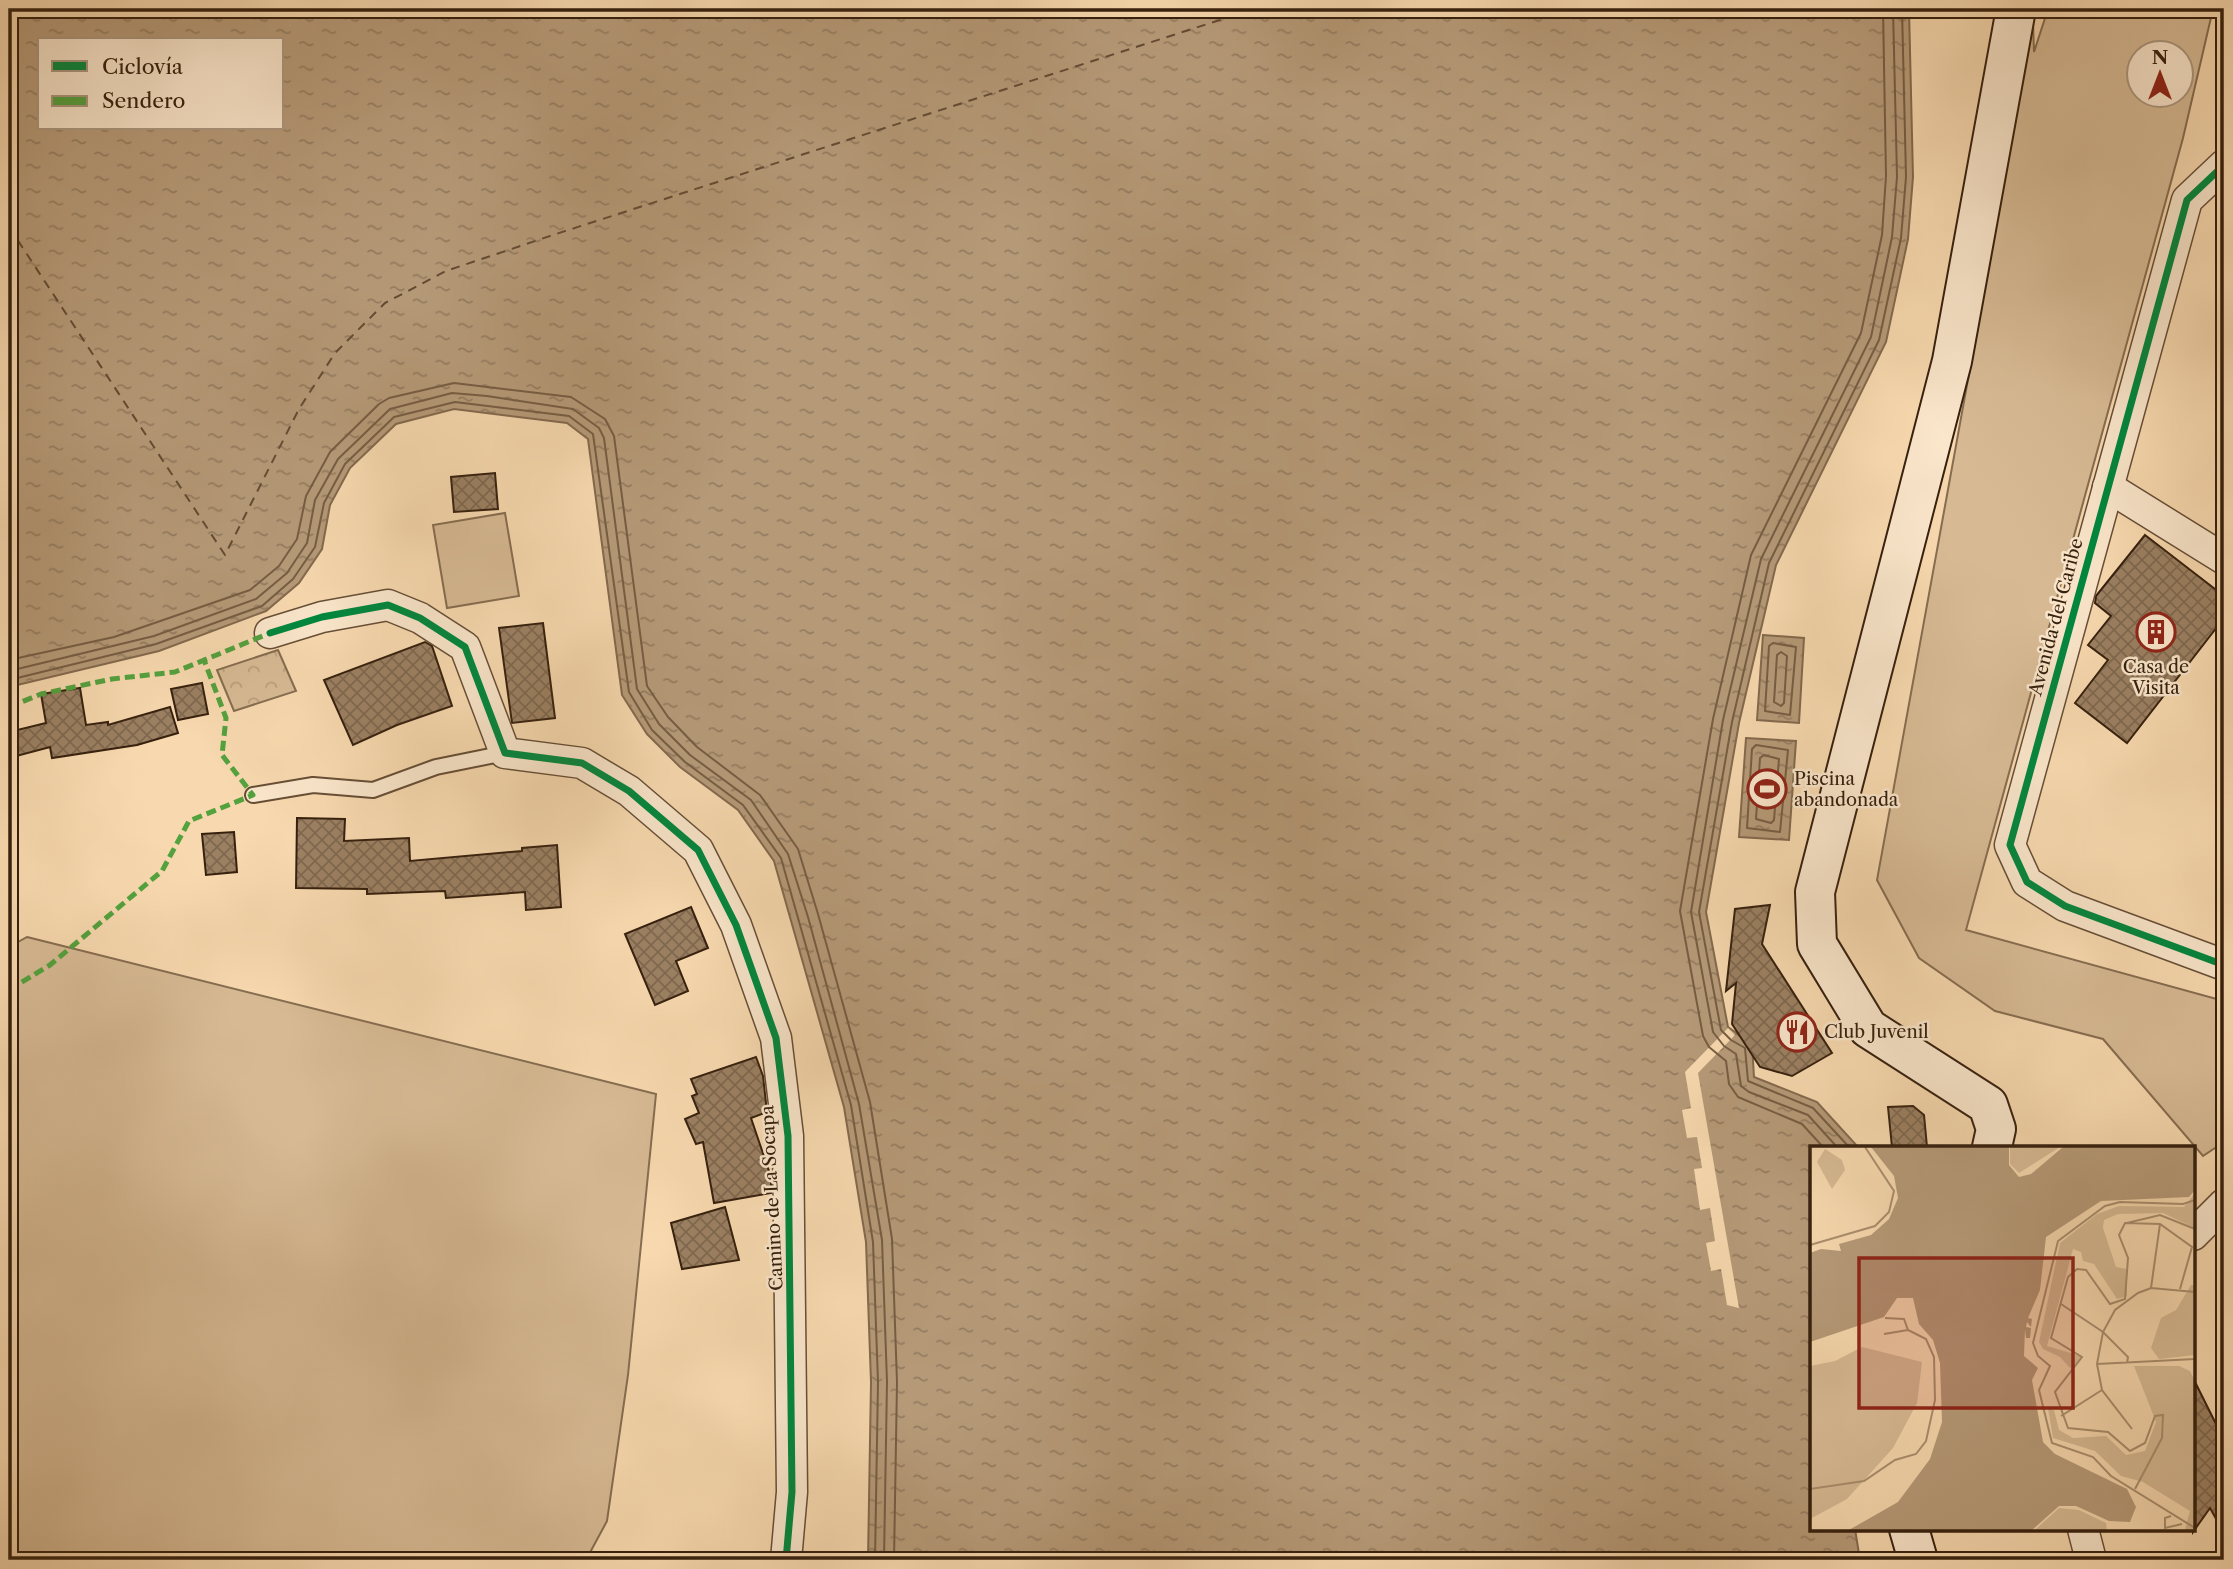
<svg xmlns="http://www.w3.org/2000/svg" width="2233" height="1569" font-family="'Libre Caslon Text',serif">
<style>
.grass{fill:#d7ba94;stroke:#866d51;stroke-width:2;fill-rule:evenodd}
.park{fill:url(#park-crowns);stroke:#866d51;stroke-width:2}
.water{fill:url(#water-ripples);stroke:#83694e;stroke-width:2;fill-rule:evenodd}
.pier{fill:#f8d9af}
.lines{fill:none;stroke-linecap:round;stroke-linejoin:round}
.shore{stroke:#765d43;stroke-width:2}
.ferry{stroke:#634b33;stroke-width:2;stroke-dasharray:9 7;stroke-linecap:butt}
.building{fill:url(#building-cross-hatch);stroke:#36200e;stroke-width:2}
.service-casing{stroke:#664e36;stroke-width:18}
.minor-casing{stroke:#664e36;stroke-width:33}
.secondary-casing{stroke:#36200e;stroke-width:42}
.service{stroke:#fae6cb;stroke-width:14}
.minor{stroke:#fae6cb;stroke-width:30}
.secondary{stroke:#fae6cb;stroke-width:38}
.quiet{stroke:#53a23e;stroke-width:5;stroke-dasharray:10 5;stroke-linecap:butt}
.cycleway-casing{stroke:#fae6cb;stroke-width:11}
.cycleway{stroke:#00873e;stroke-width:7}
.labels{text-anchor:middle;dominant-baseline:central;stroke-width:5;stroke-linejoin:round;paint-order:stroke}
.street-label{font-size:18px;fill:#36200e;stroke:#fae6cb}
.poi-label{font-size:18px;fill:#36200e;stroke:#fae6cb;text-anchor:start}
.inset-river{fill:none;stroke:#b69a78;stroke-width:3.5}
.inset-road{fill:none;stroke:#aa8f6f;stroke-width:2}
.view{fill:#8f2418;fill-opacity:0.15;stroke:#8f2418;stroke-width:3.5}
.inset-edge{fill:none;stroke:#36200e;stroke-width:3.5}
</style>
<defs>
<pattern id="park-crowns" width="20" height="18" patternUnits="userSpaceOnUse" patternTransform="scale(1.75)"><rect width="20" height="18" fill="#d7ba94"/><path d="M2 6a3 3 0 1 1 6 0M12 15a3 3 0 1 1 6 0" fill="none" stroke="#b9a07e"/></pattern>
<pattern id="water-ripples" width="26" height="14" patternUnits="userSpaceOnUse" patternTransform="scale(1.75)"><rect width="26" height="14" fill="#b69a78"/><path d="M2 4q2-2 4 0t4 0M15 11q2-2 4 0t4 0" fill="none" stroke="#957d61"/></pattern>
<pattern id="building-cross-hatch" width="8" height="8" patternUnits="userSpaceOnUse" patternTransform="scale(1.75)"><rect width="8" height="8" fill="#9b8062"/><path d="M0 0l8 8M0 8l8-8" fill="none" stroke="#7f684f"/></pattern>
</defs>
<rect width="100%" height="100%" fill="#f8d9af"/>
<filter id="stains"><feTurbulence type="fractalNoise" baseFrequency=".00286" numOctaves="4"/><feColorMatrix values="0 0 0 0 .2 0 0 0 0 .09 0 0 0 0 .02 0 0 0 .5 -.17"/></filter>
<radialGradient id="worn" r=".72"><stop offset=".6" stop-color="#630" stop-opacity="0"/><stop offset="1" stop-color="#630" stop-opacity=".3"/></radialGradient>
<!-- grass -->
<g class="grass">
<path d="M2048,9H2213L2183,138L1966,930L2224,1001V1142L2203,1156L2103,1039L1995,1011L1919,958L1877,880L2033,22L2034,52ZM2138,52H2180V94H2138Z"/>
<path d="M505,513L519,596L447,608L433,525Z"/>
<path d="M27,937L656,1094L628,1375L607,1521L586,1560H9V947Z"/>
</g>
<!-- park -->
<path class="park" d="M278,650L296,691L234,711L217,670Z"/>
<!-- water -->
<g class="water">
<path d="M9,9H1909L1913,177L1908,239L1886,342L1776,565L1739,723L1706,912L1728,1027L1752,1044L1754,1077L1817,1102L1858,1147H1811V1529H1855L1860,1560H868L871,1382L866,1242L844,1107L774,861L738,810L680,767L647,734L622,695L588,439L567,423L454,409L396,424L350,468L330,505L322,549L299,583L266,611L159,651L9,687ZM40,40H282V128H40Z"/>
<path d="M1763,635L1804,638L1799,723L1757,720Z"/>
<path d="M1746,738L1796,741L1789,840L1739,837Z"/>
</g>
<!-- pier -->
<path class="pier" d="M1728,1028L1735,1035L1698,1073L1739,1308L1727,1305L1721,1269L1711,1271L1706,1243L1715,1241L1710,1208L1700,1210L1694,1169L1702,1168L1697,1137L1687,1138L1682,1110L1691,1108L1685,1072Z"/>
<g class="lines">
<!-- shore -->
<g class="shore">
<path d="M1773,643L1796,647L1790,715L1765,711L1769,646Z"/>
<path d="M1781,652L1787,656L1784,703L1781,706L1774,702L1777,655Z"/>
<path d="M9,660L114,637L250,590L279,566L297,539L306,496L330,452L379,404L389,398L454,383L571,397L605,419L614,436L647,686L668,717L697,747L760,795L798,849L818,914L870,1102L892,1239L897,1382L894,1560"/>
<path d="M9,671L154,636L256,599L287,573L307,543L315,500L338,459L390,409L452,393L487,396L573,409L599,428L604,438L637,689L659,724L690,755L751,800L788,854L808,917L859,1104L882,1240L887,1382L884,1560"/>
<path d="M9,680L156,644L262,606L293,579L315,547L324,503L345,464L394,417L455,402L569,416L593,434L629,692L652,730L685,762L743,805L781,858L851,1105L873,1242L878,1382L875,1560"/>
<path d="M1756,745L1788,750L1780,832L1747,828L1752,749Z"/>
<path d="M1764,755L1779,759L1774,820L1771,823L1756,819L1760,758Z"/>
<path d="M1823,1147L1802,1124L1738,1097L1729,1084L1726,1061L1709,1047L1703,1036L1680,911L1713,719L1751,555L1861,333L1882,235L1886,176L1883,9"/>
<path d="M1837,1147L1808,1115L1749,1092L1741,1086L1736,1054L1724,1046L1713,1032L1691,912L1723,720L1761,559L1871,337L1892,237L1897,177L1893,9"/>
<path d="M1849,1147L1813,1108L1748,1081L1745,1048L1731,1040L1721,1030L1699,912L1732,722L1769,563L1879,340L1901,238L1906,177L1902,9"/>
</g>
<!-- ferry -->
<path class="ferry" d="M9,227L225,555L299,409L335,353L385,303L446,271L556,234L1254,9"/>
</g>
<!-- building -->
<g class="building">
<path d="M495,473L498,509L454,512L451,477Z"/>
<path d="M2145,535L2224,596V618L2127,743L2075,703L2108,660L2088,645L2111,616L2095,603L2096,596Z"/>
<path d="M543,623L555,718L512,723L499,628Z"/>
<path d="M425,642L432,646L452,706L397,725L353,745L324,680Z"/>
<path d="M202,683L208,714L178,720L171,689Z"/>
<path d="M80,688L86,725L108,722V725L170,707L178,733L137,745L52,758L50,747L9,758V732L46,723L41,694Z"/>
<path d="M297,818L345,819L344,841L409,838L410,861L522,851V848L557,845L561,907L526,910L525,892L446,898L445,891L367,894V889L296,888Z"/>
<path d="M234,832L237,872L206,875L202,834Z"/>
<path d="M1770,905L1762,944L1832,1053L1792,1076L1760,1067L1732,1024L1736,983L1726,991L1735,909Z"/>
<path d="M691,907L708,948L676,961L688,991L655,1005L625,934Z"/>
<path d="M756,1057L763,1076L767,1112L751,1118L771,1177V1193L714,1203L703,1142L696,1144L685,1119L699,1113L692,1096L697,1094L691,1079Z"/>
<path d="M1913,1106L1924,1115L1927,1147H1892L1888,1107Z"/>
<path d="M725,1207L739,1260L682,1269L671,1223Z"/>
<path d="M2193,1378L2224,1440V1533L2210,1508L2193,1532Z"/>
</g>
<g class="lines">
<!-- service casing -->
<g class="service-casing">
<path id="service" d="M253,795L313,785L373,790L436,767L505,753"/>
</g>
<!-- minor casing -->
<g class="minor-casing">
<g id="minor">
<path d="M2224,165L2187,200L2010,845L2027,882L2065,906L2224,965"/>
<path d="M2108,487L2224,559"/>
<path d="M270,633L322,617L388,605L420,618L465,647L505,753L582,763L629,791L698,850L736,925L776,1038L788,1136L792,1492L786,1560"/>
<path d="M2193,1235L2224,1204"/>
<path d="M2083,1529L2091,1560"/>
</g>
</g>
<!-- secondary casing -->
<g class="secondary-casing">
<g id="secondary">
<path d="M1992,1147L1996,1129L1988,1105L1868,1028L1817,944L1815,892L1952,361L2016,9"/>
<path d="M1909,1529L1918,1560"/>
</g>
</g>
<!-- service -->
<use href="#service" class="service"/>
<!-- minor -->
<use href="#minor" class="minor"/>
<!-- secondary -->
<use href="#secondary" class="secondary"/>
<!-- quiet -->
<g class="quiet">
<path d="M9,707L41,694L112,679L175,672L270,633"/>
<path d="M9,990L50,965L162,871L189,821L253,795L222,755L226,718L204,660"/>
</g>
<!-- cycleway casing -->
<g class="cycleway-casing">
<g id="cycleway">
<path d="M2224,165L2187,200L2010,845L2027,882L2065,906L2224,965"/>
<path d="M270,633L322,617L388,605L420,618L465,647L505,753L582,763L629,791L698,850L736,925L776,1038L788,1136L792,1492L786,1560"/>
</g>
</g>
<!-- cycleway -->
<use href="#cycleway" class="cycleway"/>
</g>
<!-- icons -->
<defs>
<g id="building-ring" transform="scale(2.0125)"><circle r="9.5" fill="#fae6cb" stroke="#8f2418" stroke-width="1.5"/><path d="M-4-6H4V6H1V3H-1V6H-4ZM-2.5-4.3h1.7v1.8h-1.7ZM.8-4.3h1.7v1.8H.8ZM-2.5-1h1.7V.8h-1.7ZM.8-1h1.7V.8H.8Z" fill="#8f2418"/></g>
<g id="stadium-ring" transform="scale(2.0125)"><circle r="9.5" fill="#fae6cb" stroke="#8f2418" stroke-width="1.5"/><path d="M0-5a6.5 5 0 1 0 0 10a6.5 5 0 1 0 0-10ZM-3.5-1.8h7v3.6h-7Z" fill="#8f2418"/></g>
<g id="restaurant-ring" transform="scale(2.0125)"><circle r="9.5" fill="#fae6cb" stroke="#8f2418" stroke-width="1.5"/><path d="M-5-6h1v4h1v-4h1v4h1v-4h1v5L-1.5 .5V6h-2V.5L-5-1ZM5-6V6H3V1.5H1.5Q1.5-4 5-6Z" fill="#8f2418"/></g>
</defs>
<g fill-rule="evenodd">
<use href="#building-ring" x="2156" y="632"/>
<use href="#stadium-ring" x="1767" y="789"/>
<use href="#restaurant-ring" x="1797" y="1032"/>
</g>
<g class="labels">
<!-- street labels -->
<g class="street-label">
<text transform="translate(2056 617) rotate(-75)">Avenida del Caribe</text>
<text transform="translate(772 1198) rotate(-93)">Camino de La Socapa</text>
</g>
<!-- poi labels -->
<g class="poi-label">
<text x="2156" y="667" text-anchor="middle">Casa de<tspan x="2156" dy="21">Visita</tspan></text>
<text x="1794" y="779">Piscina<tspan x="1794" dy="21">abandonada</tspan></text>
<text x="1824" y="1032">Club Juvenil</text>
</g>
</g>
<!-- overview -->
<g transform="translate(1810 1146)">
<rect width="385" height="385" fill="#f8d9af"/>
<path d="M200,1H250L209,27L200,18ZM15,3L32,14L35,24L22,43L7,16ZM385,47V82L353,67L308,68L294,74L293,82L306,121L317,123V150L307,153L284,118L273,115L271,106L263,103L237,200L271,210L270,215L260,222L250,211L233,203L229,196L250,97L287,68L309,60L374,61ZM381,139H385V209L349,213L341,202L351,172L366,164ZM52,201L112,216L107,257L83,302L37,353L0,373V220L25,215ZM324,220H369L380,225L385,235V384H375L380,365L333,336L311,330L285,305L243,292L238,262L244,264L249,284L263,292L296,290L316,309L335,305L346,276ZM249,362L269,364L296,377L297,384H225Z" fill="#d7ba94"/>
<path d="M61,1H199V19L209,31L221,28L253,1H385V44L379,51L291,55L236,91L230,144L218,172L222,173L221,181L217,176L216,181L221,182L220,192H216L215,183L214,210L228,222L222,234L233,296L245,308L317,343L326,361L320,376L299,375L266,360H249L222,384H39L88,356L120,313L132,276L130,217L123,194L109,178L103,152H87L74,171L0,196V107L11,103L31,105L29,98L61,89L79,73L88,52L84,30Z" fill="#b69a78"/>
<path class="inset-river" d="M33,107L71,165L81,145L92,138L228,93L185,39L168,1M0,134L23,127L33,108"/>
<path class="inset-road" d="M385,54L373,58L310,56L295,60L248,95L223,197L228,210L240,220L229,244L242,297L283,311L301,330L385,382M317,77L350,69L385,83M0,99L65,80L79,66L84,45L55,1M341,142L350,78M251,158L293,186L318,211L317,217M74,188L98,184M287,218L385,213M251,270L292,244M322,283L292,244L287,218L293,186L305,164L328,147L341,142L385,146M0,343L54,335L85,314L106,308L116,295L125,254L124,211L116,193L98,184L94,173L75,172M325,343L352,292L353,269L345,270L335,297L320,305L298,286L258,282L245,246L272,211L241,192L258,131L267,123L276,124L300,158L315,153L318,112L309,89L315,77L350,78L382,101L370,143M361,370L355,372V382L372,378"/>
<path class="view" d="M49,112H263V262H49Z"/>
<rect width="385" height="385" class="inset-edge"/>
</g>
<!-- margin -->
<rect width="2233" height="1569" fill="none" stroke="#f8d9af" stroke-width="35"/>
<rect x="10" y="10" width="2212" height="1548" fill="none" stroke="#36200e" stroke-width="3.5"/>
<rect x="18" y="18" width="2198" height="1534" fill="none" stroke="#36200e" stroke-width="2"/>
<!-- legend -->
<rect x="38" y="38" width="245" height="91" fill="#fae6cb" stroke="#ac977f" stroke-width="2"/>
<rect x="52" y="61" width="35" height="10" fill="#00873e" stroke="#ac977f" stroke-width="2"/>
<text x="102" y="74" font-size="21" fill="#36200e">Ciclovía</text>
<rect x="52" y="96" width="35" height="10" fill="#53a23e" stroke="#ac977f" stroke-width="2"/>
<text x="102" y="108" font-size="21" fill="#36200e">Sendero</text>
<!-- north arrow -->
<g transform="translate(2160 74)"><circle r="33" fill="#fae6cb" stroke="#ac977f" stroke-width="2"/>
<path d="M0-5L12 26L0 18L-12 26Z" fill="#8f2418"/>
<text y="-10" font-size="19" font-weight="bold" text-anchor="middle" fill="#36200e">N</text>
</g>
<rect width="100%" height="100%" filter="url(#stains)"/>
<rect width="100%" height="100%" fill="url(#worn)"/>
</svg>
